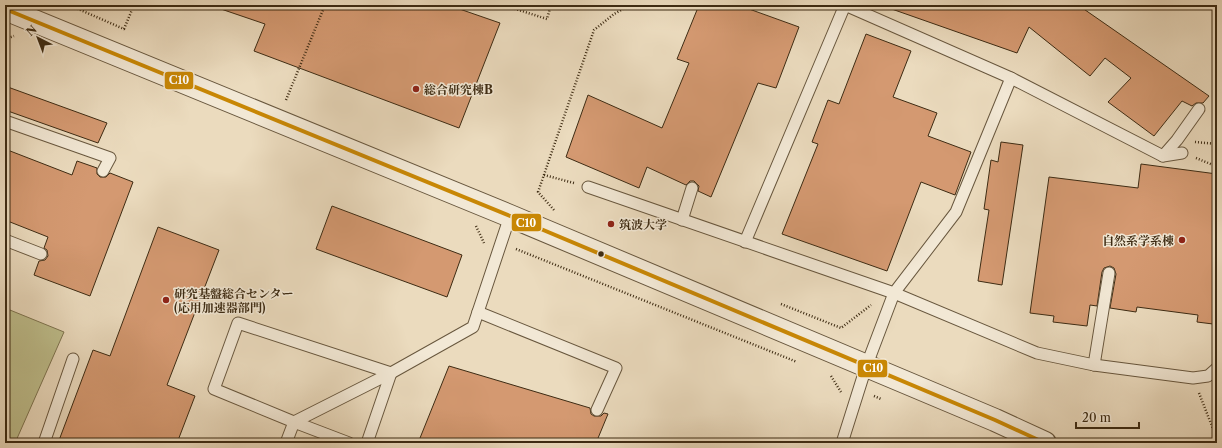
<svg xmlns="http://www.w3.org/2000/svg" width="1222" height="448" font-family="'Libre Caslon Text','Noto Serif JP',serif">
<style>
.green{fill:#bebe8c;stroke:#7e7450}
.building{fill:#d49971;stroke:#3d2b13}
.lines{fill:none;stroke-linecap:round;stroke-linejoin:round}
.service-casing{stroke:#68573e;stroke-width:13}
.tertiary-casing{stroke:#68573e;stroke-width:24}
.path{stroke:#3d2b13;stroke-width:2.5;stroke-dasharray:1 2;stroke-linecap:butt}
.service{stroke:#f2e8d5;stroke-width:11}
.tertiary{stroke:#f2e8d5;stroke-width:22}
.bus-1-casing{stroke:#f2e8d5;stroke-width:7}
.bus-1{stroke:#c88705;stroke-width:4}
.poi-dot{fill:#8f2418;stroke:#f2e8d5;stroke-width:1.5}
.bus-dot{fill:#3d2b13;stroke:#f2e8d5;stroke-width:1.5}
.labels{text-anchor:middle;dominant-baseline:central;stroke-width:3;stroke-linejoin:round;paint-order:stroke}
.poi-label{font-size:12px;font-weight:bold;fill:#3d2b13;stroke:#f2e8d5;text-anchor:start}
.line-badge{stroke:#f2e8d5;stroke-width:1.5}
.badge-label{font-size:11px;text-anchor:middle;font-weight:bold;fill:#fff}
</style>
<rect width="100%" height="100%" fill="#ebdbbe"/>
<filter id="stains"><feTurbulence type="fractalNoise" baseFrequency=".005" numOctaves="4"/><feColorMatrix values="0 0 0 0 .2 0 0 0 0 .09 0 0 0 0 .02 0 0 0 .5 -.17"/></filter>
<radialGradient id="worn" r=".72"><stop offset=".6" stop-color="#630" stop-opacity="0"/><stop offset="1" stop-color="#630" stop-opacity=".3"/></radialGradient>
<!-- green -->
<path class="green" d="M5,308L64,332L15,443H5Z"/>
<!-- building -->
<g class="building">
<path d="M218,5H448L500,23L459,128L254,51L265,24L218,8Z"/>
<path d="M699,5H738L799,27L776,88L758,83L711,197L698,191L699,186L694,181H690L686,185L647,167L639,188L566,157L588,95L662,128L689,63L677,59Z"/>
<path d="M886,5H1078L1209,96L1203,103H1196L1192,106L1182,101L1154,136L1108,102L1131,78L1105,58L1090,76L1029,27L1017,53L886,7Z"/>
<path d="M866,34L911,51L893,97L937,113L928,136L971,152L955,195L921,182L887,271L782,234L818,144L812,142L828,100L839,104Z"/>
<path d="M5,86L107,123L98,143L5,110Z"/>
<path d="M1001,142L1023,145L1002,285L978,281L989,210L984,209L991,160L998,162Z"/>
<path d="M5,149L72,175L77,161L97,168V174L100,177H106L110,173L133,182L90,296L34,275L39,261L45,260L48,256L47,250L44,248L48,237L5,220Z"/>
<path d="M1141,164L1217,174V317L1214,316L1213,324L1197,322L1198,315L1137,307L1136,312L1110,308L1116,274L1114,268L1110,266L1104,268L1102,272L1097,306L1090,305L1087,326L1053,322L1054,316L1030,313L1049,177L1138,188Z"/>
<path d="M332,206L462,255L447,297L316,249Z"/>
<path d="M158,227L219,250L167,385L195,396L177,443H58L93,350L110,356Z"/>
<path d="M449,366L590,408L591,414L594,416H601L604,413L608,414L596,443H418Z"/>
</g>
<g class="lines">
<!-- service casing -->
<g class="service-casing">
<g id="service">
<path d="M5,121L110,158L103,171"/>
<path d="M1163,156L1177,140L1199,109"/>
<path d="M588,187L894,293L956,212L1011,78"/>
<path d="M682,220L692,188"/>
<path d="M5,240L41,254"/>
<path d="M745,242L845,5L1011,78L1163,156L1182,153"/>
<path d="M478,312L616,368L597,410"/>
<path d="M1094,365L1109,273"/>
<path d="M294,422L391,373L473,327L510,216"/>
<path d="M294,422L349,443"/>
<path d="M44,443L73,359"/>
<path d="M286,443L294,422L214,389L238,323L391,373L367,443"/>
<path d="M842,443L866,367L894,293L1037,353L1094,365L1193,378L1208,376L1217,368"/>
</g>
</g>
<!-- tertiary casing -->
<g class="tertiary-casing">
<path id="tertiary" d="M5,9L510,216L995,420L1045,443"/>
</g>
<!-- path -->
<g class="path">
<path d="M69,5L124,29L134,5"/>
<path d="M503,5L547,19L551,5"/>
<path d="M5,39L14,36"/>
<path d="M286,100L325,5"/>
<path d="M1195,142L1217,144"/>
<path d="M1196,158L1213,165"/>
<path d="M544,175L574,183"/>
<path d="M554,210L538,192L594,30L614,14L630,5"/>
<path d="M476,226L484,243"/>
<path d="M516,249L797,362"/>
<path d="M781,304L841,328L871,305"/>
<path d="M831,376L841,392"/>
<path d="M1199,393L1217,439"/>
<path d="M874,396L881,399"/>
</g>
<!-- service -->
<use href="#service" class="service"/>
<!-- tertiary -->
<use href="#tertiary" class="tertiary"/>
<!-- bus-1 casing -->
<g class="bus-1-casing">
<path id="bus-1" d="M5,9L510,216L995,420L1045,443"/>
</g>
<!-- bus-1 -->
<use href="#bus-1" class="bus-1"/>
</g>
<!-- markers -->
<g class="poi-dot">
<circle cx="416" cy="89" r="4"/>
<circle cx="611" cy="224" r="4"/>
<circle cx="1182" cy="240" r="4"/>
<circle cx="166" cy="300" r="4"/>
</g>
<circle class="bus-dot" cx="601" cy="254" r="3.5"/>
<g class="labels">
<!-- poi labels -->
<g class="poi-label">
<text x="424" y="89">総合研究棟B</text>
<text x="619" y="224">筑波大学</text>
<text x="1174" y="240" text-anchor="end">自然系学系棟</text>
<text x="174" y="293">研究基盤総合センター<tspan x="174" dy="14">(応用加速器部門)</tspan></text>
</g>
</g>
<g class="line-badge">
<rect x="164" y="71" width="30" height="19" rx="4" fill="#c88705"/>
<rect x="511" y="213" width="31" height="19" rx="4" fill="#c88705"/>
<rect x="857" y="359" width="31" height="19" rx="4" fill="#c88705"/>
</g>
<g class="badge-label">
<text x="179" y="84">C10</text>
<text x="526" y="227">C10</text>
<text x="873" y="372">C10</text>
</g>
<!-- margin -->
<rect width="1222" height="448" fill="none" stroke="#ebdbbe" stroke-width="20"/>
<rect x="6" y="6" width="1210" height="436" fill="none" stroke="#3d2b13" stroke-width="2"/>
<rect x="10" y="10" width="1202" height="428" fill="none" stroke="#3d2b13"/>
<!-- north arrow -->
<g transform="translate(38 38) rotate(318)" stroke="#f2e8d5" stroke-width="3" paint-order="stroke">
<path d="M0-3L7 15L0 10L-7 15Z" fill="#3d2b13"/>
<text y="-6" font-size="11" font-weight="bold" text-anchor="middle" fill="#3d2b13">N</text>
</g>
<!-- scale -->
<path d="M1076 422v6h63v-6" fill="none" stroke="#3d2b13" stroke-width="2"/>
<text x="1082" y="422" font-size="12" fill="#3d2b13" stroke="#f2e8d5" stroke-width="3" paint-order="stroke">20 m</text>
<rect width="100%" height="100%" filter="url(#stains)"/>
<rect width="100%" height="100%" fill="url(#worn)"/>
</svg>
